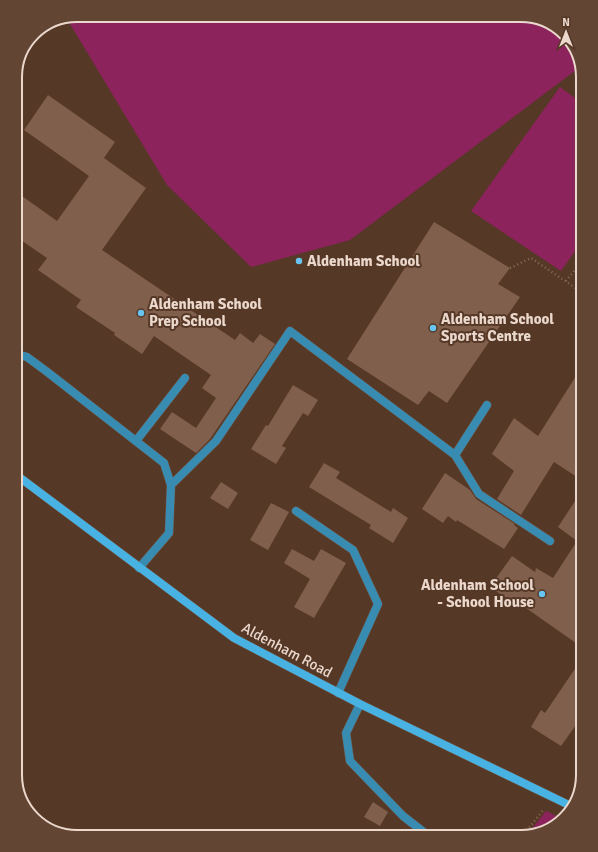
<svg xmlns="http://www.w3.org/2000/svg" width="598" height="852" font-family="Signika,sans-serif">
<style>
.green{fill:#8c235d}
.building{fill:#805f4c}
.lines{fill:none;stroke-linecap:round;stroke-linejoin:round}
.lane-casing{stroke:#715544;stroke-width:9}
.secondary-casing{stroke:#715544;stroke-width:9}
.path{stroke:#856b5b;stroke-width:2.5;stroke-dasharray:1 3;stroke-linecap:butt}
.lane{stroke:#388cb2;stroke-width:8}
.secondary{stroke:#48b3e3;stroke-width:8}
.poi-dot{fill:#68c4f0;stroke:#563826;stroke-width:1.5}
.labels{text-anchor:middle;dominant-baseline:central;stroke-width:4;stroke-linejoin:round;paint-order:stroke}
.poi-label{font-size:15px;font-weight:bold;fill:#ebd8cd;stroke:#563826;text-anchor:start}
.street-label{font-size:15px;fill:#ebd8cd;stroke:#563826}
.rim{fill:none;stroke:#ebd8cd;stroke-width:2}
</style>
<rect width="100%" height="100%" fill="#563826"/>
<!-- green -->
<g class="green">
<path d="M84,15H524L552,23L575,46L580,67L350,240L251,267L167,185L70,24Z"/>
<path d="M560,87L583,104V240L561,271L471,211Z"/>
<path d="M546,811L562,819L552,829L527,835Z"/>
</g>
<!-- building -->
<g class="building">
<path d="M48,95L115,142L104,158L146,188L102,250L235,340L240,333L253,343L260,334L275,344L210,439L196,453L160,429L172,412L196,428L216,398L202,388L211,375L154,336L142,354L114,335L115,333L76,307L81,300L38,270L47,258L15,236V191L57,221L89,176L24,130Z"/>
<path d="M434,222L510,268L498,284L520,297L447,403L429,391L418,405L347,359Z"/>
<path d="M583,365V481L554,462L521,515L497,499L514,471L492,454L514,418L538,436Z"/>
<path d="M293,385L318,400L308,416L303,413L282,446L286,448L276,464L251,449L266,425L268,426Z"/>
<path d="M324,463L340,472L336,478L391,512L393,508L408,518L393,543L369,528L371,525L309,487Z"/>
<path d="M445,473L470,490L476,499L515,524L514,525L518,528L504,549L457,520L456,522L448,516L443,523L422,509Z"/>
<path d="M221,482L238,493L228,509L210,498Z"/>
<path d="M583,489V648L516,601L515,604L490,587L512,556L535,572L536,568L553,578L577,541L558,527Z"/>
<path d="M271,503L289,512L268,550L250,540Z"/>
<path d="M292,549L314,561L321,549L346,563L314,618L294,607L310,579L284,563Z"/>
<path d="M583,657V715L561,746L531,727L541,710L545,713Z"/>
<path d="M373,802L388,812L380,826L364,817Z"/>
</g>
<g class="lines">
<!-- lane casing -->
<g class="lane-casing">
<g id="lane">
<path d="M15,354L27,357L46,371L164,463L171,485L169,533L139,568"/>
<path d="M136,441L185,378"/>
<path d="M455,455L487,405"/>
<path d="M171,485L216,441L290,331L455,455L479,494L550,541"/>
<path d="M296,511L353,550L378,604L338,693"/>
<path d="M360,704L346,733L350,761L403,816L430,837"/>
</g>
</g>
<!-- secondary casing -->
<g class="secondary-casing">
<path id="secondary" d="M15,474L234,638L360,704L573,807"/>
</g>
<!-- path -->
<g class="path">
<path d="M510,268L531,258L583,293"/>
<path d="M566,281L583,260"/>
<path d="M522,837L544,809"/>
</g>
<!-- lane -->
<use href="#lane" class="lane"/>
<!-- secondary -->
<use href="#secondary" class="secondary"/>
</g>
<!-- markers -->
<g class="poi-dot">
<circle cx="299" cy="261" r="4"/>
<circle cx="141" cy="313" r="4"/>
<circle cx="433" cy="328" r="4"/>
<circle cx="542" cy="594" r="4"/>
</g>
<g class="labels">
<!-- poi labels -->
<g class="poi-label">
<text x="307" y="261">Aldenham School</text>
<text x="149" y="304">Aldenham School<tspan x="149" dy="17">Prep School</tspan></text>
<text x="441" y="319">Aldenham School<tspan x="441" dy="17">Sports Centre</tspan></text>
<text x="534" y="585" text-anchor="end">Aldenham School<tspan x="534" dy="17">- School House</tspan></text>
</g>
<!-- street labels -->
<g class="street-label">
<text transform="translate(287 650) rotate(28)">Aldenham Road</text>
</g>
</g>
<!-- crop -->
<path d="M0 0H598V852H0ZM77 22H521A55 55 0 0 1 576 77V775A55 55 0 0 1 521 830H77A55 55 0 0 1 22 775V77A55 55 0 0 1 77 22Z" fill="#624533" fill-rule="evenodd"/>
<path class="rim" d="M77 22H521A55 55 0 0 1 576 77V775A55 55 0 0 1 521 830H77A55 55 0 0 1 22 775V77A55 55 0 0 1 77 22Z"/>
<!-- north arrow -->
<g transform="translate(566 32)" stroke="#563826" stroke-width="3" paint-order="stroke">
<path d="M0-3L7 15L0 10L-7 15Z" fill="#ebd8cd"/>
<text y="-6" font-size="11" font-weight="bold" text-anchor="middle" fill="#ebd8cd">N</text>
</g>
</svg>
